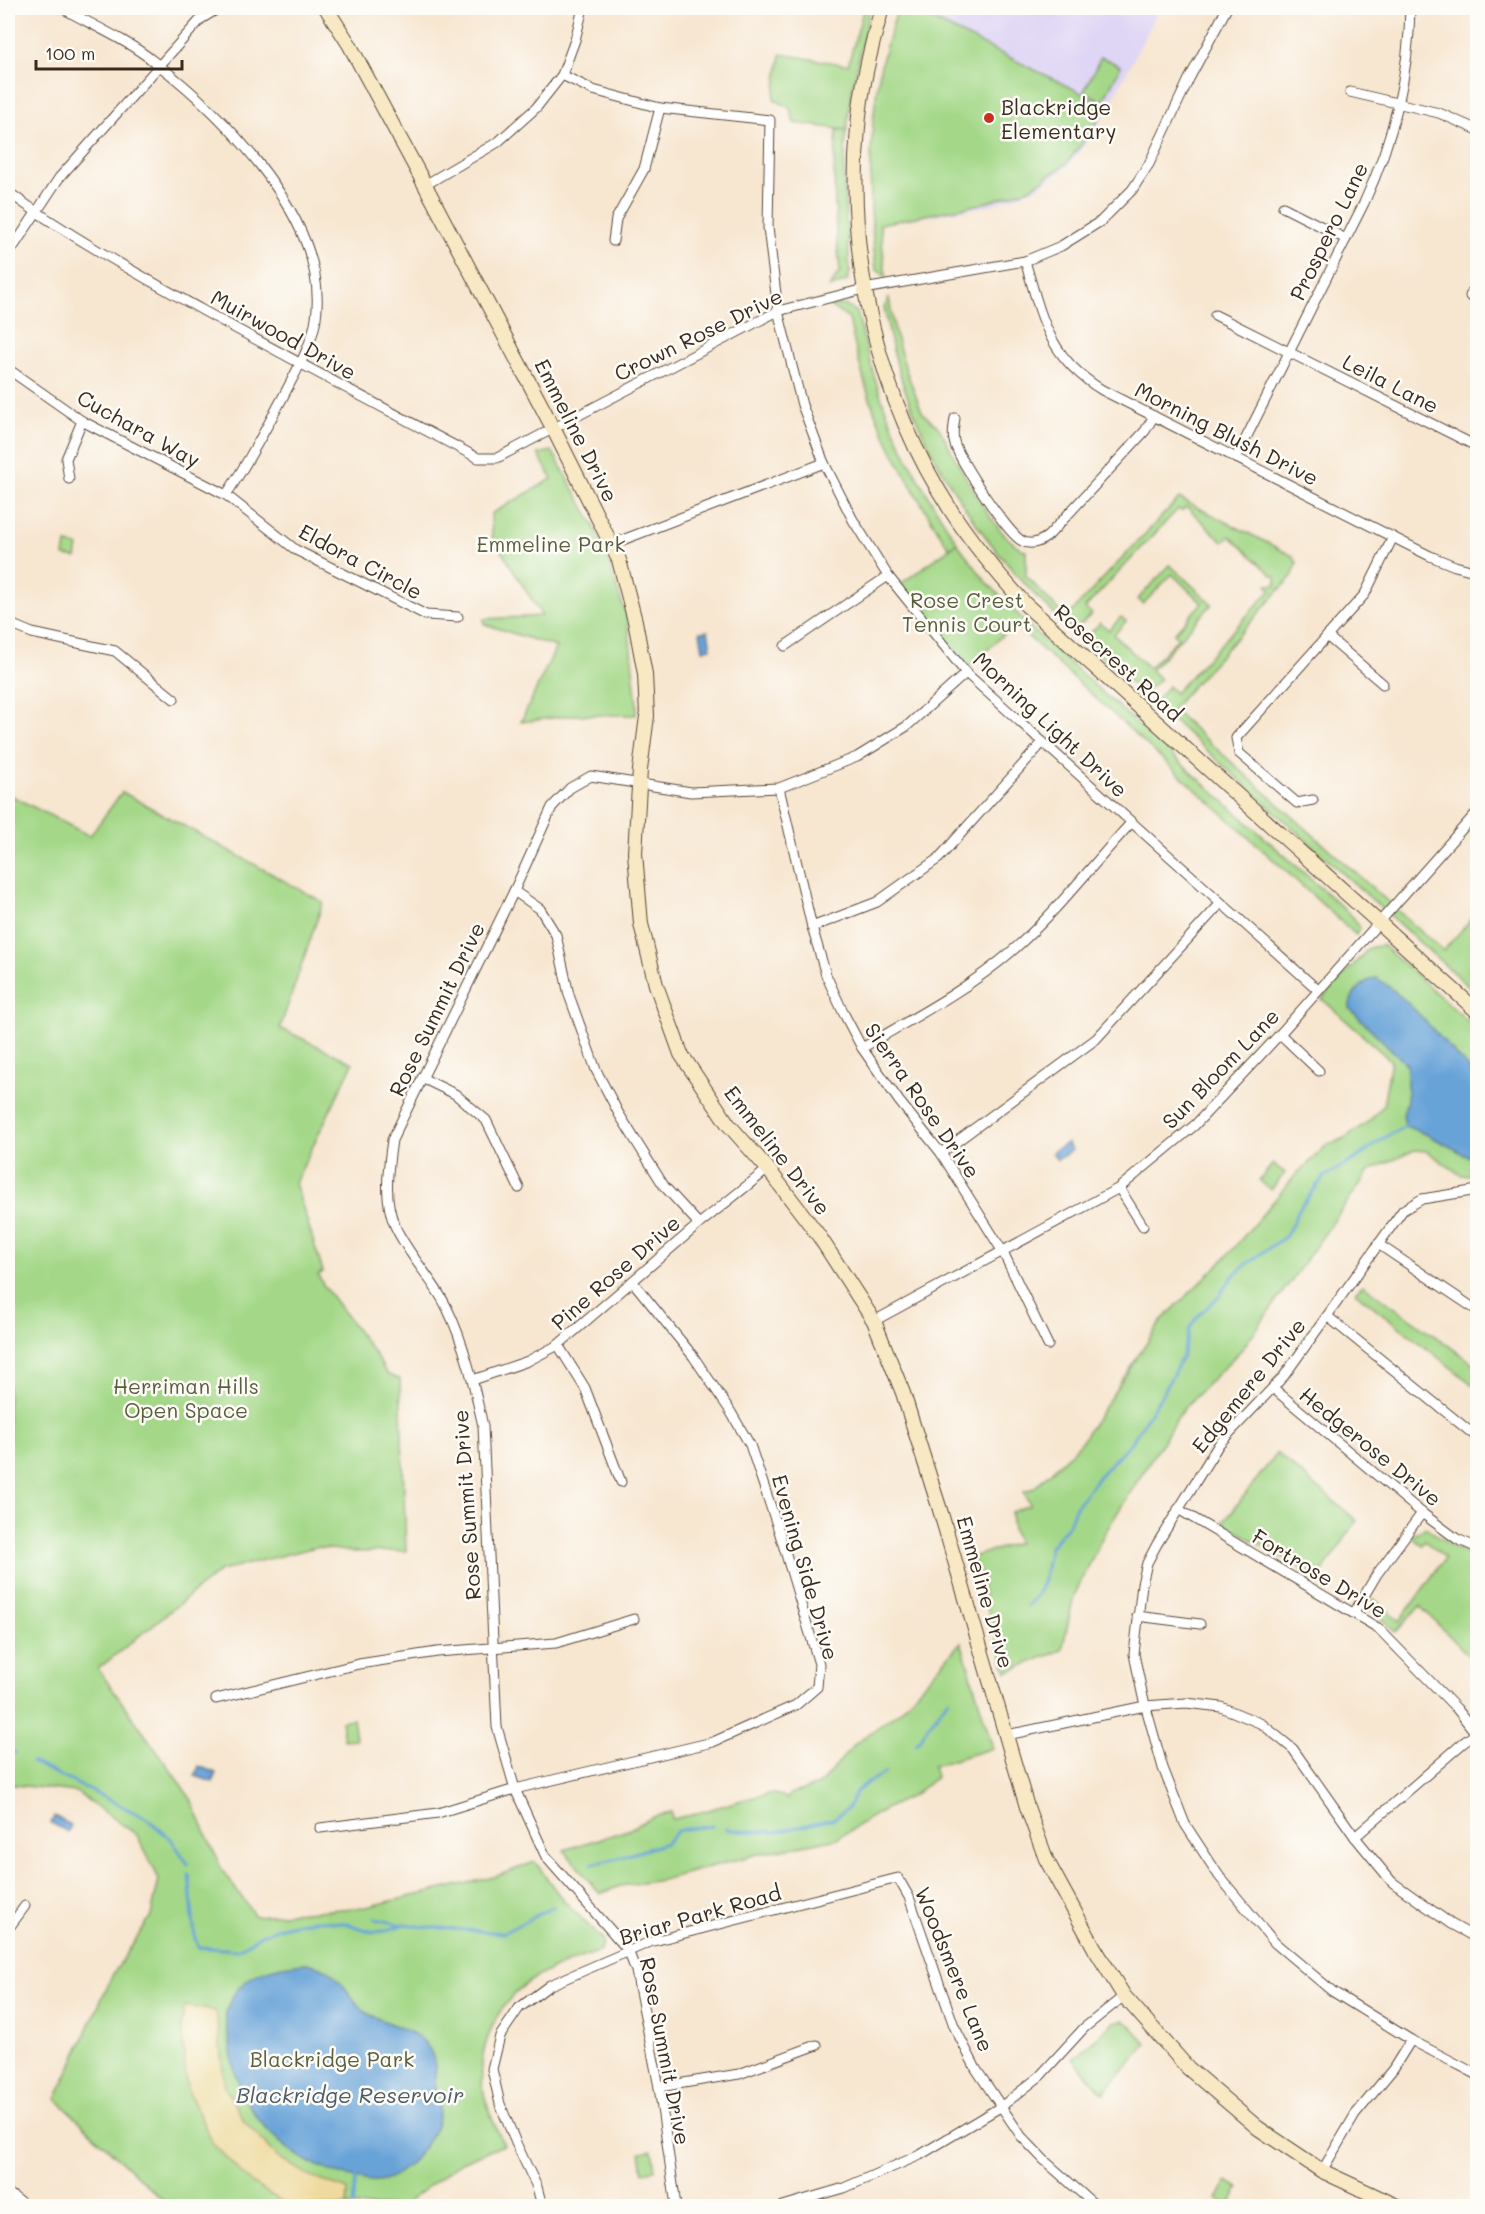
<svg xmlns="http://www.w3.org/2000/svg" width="1485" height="2214" font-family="Mali,sans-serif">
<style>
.built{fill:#dfd5f5}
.green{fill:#a4d888;stroke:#708153;stroke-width:1.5}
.sand{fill:#eeda9e;stroke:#94825e;stroke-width:1.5}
.water{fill:#68a3d8;stroke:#52667b;stroke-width:1.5}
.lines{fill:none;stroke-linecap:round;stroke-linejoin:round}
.stream{stroke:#68a3d8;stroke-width:3}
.street-casing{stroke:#574639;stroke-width:11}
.secondary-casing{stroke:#574639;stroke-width:16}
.street{stroke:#fff;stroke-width:9}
.secondary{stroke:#f8e8c3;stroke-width:14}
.poi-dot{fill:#c8321e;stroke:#fdfcf7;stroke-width:2}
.labels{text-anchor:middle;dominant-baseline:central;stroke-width:5;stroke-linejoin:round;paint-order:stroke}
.poi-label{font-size:21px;fill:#3b2a1e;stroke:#fdfcf7;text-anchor:start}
.street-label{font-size:21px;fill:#3b2a1e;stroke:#fdfcf7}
.park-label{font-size:21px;fill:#5a5e3e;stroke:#fdfcf7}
.water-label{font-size:22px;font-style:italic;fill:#4d5a68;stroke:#fdfcf7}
</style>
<rect width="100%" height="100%" fill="#fdfcf7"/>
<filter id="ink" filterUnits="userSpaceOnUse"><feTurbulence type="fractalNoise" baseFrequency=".0167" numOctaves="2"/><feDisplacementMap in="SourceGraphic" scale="12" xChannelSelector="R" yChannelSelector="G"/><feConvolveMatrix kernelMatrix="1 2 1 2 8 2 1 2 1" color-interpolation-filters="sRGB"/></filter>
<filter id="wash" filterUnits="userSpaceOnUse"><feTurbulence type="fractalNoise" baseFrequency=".008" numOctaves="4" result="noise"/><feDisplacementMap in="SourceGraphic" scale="24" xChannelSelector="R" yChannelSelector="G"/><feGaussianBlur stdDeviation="1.35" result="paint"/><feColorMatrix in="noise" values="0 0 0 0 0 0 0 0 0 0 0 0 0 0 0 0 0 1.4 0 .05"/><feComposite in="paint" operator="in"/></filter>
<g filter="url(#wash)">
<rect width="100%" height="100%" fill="#f7e6d0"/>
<!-- built -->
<path class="built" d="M899,8H1160L1096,130L1069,165L1052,178L1031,191L988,206L871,226Z"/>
<!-- green -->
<g class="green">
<path d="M864,8H870L851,95L847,130L794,123L790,108L774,99L781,54L848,65Z"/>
<path d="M898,8H909L1106,105L1092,131L1066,164L1029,189L981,204L880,224L886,277L876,269C868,202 868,137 880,70C884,49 892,28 898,8Z"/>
<path d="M1101,57L1121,66L1103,101L1084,91Z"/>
<path d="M837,130L846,131L844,186L850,272L847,281L829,288L840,271L836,229L834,171Z"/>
<path d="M889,298C893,330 902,361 914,391C917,398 919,407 923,413C927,419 935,422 939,428C958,461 992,537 1026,551V576L1066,618L1179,498L1293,556L1297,563L1293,575L1172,709L1443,951L1477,913V994L1154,703L1168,686L1175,693L1271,590L1267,585H1276V576L1272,575L1230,536L1223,542L1187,507L1181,511L1178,509L1085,608L1092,614L1073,631C995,563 926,465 897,365C891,346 888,326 884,307Z"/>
<path d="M845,305L857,312C864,338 870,365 879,391C897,445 926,495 957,542L949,548C923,507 898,466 879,422C865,391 856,352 849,319L830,306Z"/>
<path d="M552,451L594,525L607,557L628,622L637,706L636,715H575L521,722L556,647L484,624V619L542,616L492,536L491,514L552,479L538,454Z"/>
<path d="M957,543L984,579L1035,632L1353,917L1360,928L1356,935L1014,624L970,667L934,626L901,584Z"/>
<path d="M66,544L78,546L76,558L64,556Z"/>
<path d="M1170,565L1212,604L1151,670L1160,679L1143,694L1084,640L1100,623L1109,630L1121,617L1126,621L1114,635L1149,668L1178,638L1174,633L1202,603L1172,574L1143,604L1138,599Z"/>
<path d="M122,792L323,902L280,1028L353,1063L295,1183L323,1272L318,1275L324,1286L374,1353L387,1374L400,1379L406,1551L354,1552L316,1547L220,1571L98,1669L191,1799L222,1870L255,1916L366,1907L494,1877L535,1862L562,1899L603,1940L604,1943L600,1951C577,1959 552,1967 532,1980C497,2001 476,2049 483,2089C487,2109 495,2127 504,2145L461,2162L402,2206H169L56,2099L112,1976L151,1916L159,1879L137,1835L76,1792L8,1784V794L90,836Z"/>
<path d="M1382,945L1477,1029V1174L1461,1175L1426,1151L1415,1150L1370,1170L1243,1348L1183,1409L1104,1534L1074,1596L1062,1650L1007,1672L972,1557L1018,1543L1013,1530L1011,1512L1030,1505L1024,1492L1034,1488L1079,1445L1162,1320L1227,1256L1295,1176L1327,1145L1343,1139L1369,1121L1383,1106L1391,1061L1322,999L1369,948Z"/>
<path d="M1273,1164L1285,1173L1271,1190L1259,1180Z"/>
<path d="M1363,1285L1477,1366V1388L1355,1292Z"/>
<path d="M1277,1453L1357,1521L1318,1578L1223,1523Z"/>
<path d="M1426,1527L1450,1545L1475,1556L1478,1590L1477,1664L1420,1606L1396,1632L1369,1608L1374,1599L1400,1621L1445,1558L1425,1541L1422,1545L1411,1537Z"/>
<path d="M961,1642L993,1748L933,1766L936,1777L915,1794L883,1810L838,1838L754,1855L662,1880L620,1886L600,1894L564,1850L628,1830L653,1817L671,1812L672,1819C705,1813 735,1800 768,1794C774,1793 781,1796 787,1798L790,1794L819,1785L855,1744L900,1711Z"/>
<path d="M353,1719L356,1739L344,1740L341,1721Z"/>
<path d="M1123,2020L1129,2024L1147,2044L1103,2093L1073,2059L1114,2022Z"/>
<path d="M652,2150L655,2170L643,2172L640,2152Z"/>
<path d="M1227,2181L1239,2188L1229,2206L1217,2199Z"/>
</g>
<!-- sand -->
<path class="sand" d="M185,2006L216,2011L225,2087L244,2121L278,2157L309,2176L348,2190L347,2206H289L251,2183L213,2144L187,2088L181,2025Z"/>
<!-- water -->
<g class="water">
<path d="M708,631L711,648L703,650L700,632Z"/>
<path d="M1377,978C1417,1005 1443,1044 1477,1077V1161L1430,1136L1405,1126L1403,1115L1407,1100V1065L1350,1009C1348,997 1364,979 1377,978Z"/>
<path d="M1067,1143L1072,1150L1057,1160L1052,1152Z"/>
<path d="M199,1766L216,1773L213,1782L195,1776Z"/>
<path d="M54,1816L71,1825L68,1832L51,1823Z"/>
<path d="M307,1963C314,1965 323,1967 329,1971C345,1982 352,2003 369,2014C387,2025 415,2028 428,2047C437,2060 435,2074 435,2090C434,2097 438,2101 439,2108C439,2135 409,2172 384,2180C371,2183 361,2179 349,2176C296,2165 252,2127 236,2075C232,2065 232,2055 230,2044C229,2035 224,2022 226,2013C235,1974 273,1965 307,1963Z"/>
</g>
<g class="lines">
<!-- stream -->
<g class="stream">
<path d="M1027,1606L1037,1595L1043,1583L1050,1547L1069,1524L1075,1508L1099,1476L1132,1441L1166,1388L1182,1357L1190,1328L1197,1317L1218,1297L1234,1275L1249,1262L1286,1236L1299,1209L1324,1177L1360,1156L1384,1138L1407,1125"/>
<path d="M916,1744L948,1699"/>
<path d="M8,1748L15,1753"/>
<path d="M32,1762L146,1818L171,1839L188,1864"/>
<path d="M726,1829L739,1831L776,1832L833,1819L848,1808L856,1792L868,1782L885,1773"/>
<path d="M592,1864L615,1859L666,1843L677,1831L691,1828L713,1826"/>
<path d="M189,1875L195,1939L198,1947L237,1950L261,1935L281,1927L313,1920L344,1923L373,1932L384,1931L403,1925L503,1933L553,1907"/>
<path d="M375,1919L403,1925"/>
<path d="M353,2206L356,2178"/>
</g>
</g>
</g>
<g filter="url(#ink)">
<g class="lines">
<!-- street casing -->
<g class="street-casing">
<g id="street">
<path d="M62,8C92,25 125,39 152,60C223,114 330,221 316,318C312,346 296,371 283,397C265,430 248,463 226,495"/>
<path d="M562,75L593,90L660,108L770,120L768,227L778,311L802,405L824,463L853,520L888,576L966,673L1318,990"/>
<path d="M1350,92L1439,113L1478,130"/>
<path d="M425,185L498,142L536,108L562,75L575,40L583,8"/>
<path d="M8,192C69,236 136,273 202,310C293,360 385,409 478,458H497L778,311L864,289L1025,261L1061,246L1101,221L1132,190L1149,164L1189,79L1227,8"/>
<path d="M1283,207L1346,239"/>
<path d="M613,241L616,219L644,169L660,108"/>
<path d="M8,255L59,178L201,19L219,8"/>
<path d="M1025,261C1042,318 1048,357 1102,390L1430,556L1455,566L1478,572"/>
<path d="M1478,282L1470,296L1478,300"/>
<path d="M1215,315L1478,447"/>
<path d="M8,369L82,421L226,495L296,550L426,615L458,617"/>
<path d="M955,418C954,426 952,434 954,441C957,458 1008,534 1022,541C1031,546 1040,542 1048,536L1145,431L1154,416"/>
<path d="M1236,458L1364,203C1393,140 1409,76 1410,8"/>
<path d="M69,479L66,459L82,421"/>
<path d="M612,544L824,463"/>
<path d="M8,623L32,633L115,651L174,699"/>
<path d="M1327,636L1383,684"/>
<path d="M785,646L888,576"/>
<path d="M779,788L812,927L826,975L843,1012L862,1048L899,1101L941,1153L1003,1252L1048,1345"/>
<path d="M1313,800L1297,803L1239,753L1236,738L1365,594L1393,537"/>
<path d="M514,891L540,909L556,935L569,995L596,1070L619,1114L664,1186L699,1224"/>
<path d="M812,927L877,902L939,858L1043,742"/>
<path d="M1280,1034L1319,1071"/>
<path d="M862,1048C913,1018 967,990 1012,951C1056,913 1092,865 1131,823"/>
<path d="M422,1078L455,1094L486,1120L519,1188"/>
<path d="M941,1153L1096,1039L1221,903"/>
<path d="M1119,1188L1143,1226"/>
<path d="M1478,1190L1422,1199L1403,1210L1284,1376L1219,1444L1157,1544L1147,1563L1142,1584L1134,1654L1143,1697L1163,1768L1185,1824L1219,1876L1275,1943L1332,1991L1411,2040L1478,2075"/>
<path d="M1378,1244L1478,1311"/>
<path d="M1327,1316L1478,1438"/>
<path d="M874,1321L1119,1188L1195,1125L1280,1034L1478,811"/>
<path d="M558,1345L585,1388L621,1482"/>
<path d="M473,1380L528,1361L558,1345L699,1224L768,1169"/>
<path d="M1273,1388L1422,1513L1457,1539L1478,1548"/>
<path d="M1178,1509L1378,1628L1457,1709L1478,1736"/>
<path d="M1354,1613L1377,1574L1422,1513"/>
<path d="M1137,1616L1200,1624"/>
<path d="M216,1699L359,1664L437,1652L556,1643L634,1619"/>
<path d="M1007,1735L1145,1706L1186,1703L1221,1707L1262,1724L1293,1749L1355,1837L1392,1882L1451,1924L1478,1939"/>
<path d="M320,1828L438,1813L515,1789L713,1742L796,1705L817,1687L819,1664L779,1531L750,1445L729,1409L693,1356L633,1282"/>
<path d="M1355,1837L1463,1743L1478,1732"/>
<path d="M8,1929L25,1906"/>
<path d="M659,2087L739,2074L817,2045"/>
<path d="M1322,2171L1355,2115L1393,2069L1411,2040"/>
<path d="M8,2193L26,2206"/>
<path d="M542,2206L537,2187L516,2143L500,2104L492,2069L500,2036L519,2008L550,1985L650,1942L898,1878L909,1897L954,2026L976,2069L1021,2136L1045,2161L1096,2206"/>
<path d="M676,2206L659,2087L636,1971L628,1950L546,1857L515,1789L497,1727L483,1426C474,1386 465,1345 447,1308C433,1279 408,1255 395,1226C383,1199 388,1168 392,1140L514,891L552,807L570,788L591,776L691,792L779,788L857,757L907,726L966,673"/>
<path d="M783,2206L844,2188L920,2155L1002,2106L1040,2076L1084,2028L1124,1996"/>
</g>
</g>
<!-- secondary casing -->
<g class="secondary-casing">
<g id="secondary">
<path d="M326,8L349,44L425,185L553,428L619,560L635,621L645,674L647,716L640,770L635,853L641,924L656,985L681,1054L728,1124L768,1169L819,1236L874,1321L903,1393L940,1510L1027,1807L1046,1859L1095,1949L1124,1996L1188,2068L1258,2128L1322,2171L1397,2206"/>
<path d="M882,8C871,46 861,87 858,127C846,262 878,398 952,512C973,545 999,575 1025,604L1478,1012"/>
</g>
</g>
<!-- street -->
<use href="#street" class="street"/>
<!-- secondary -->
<use href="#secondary" class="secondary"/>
</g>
</g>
<!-- markers -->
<circle class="poi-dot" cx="989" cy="118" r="6"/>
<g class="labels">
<!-- poi labels -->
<g class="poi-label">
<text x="1001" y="106">Blackridge<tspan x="1001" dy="24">Elementary</tspan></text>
</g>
<!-- street labels -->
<g class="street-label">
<text transform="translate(1328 231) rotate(-64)">Prospero Lane</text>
<text transform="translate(284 334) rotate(29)">Muirwood Drive</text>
<text transform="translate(698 334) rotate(-26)">Crown Rose Drive</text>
<text transform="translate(1391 383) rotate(27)">Leila Lane</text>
<text transform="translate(139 428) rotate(29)">Cuchara Way</text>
<text transform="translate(577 430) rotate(63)">Emmeline Drive</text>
<text transform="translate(1227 433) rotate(27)">Morning Blush Drive</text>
<text transform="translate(361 561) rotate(28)">Eldora Circle</text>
<text transform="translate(1119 662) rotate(42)">Rosecrest Road</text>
<text transform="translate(1051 724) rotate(43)">Morning Light Drive</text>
<text transform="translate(436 1009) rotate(-64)">Rose Summit Drive</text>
<text transform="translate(1220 1068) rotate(-46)">Sun Bloom Lane</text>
<text transform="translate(923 1100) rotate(55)">Sierra Rose Drive</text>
<text transform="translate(778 1150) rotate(52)">Emmeline Drive</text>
<text transform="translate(615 1272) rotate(-41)">Pine Rose Drive</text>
<text transform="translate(1248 1385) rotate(-51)">Edgemere Drive</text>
<text transform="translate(1371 1446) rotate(39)">Hedgerose Drive</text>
<text transform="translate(466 1505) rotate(-94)">Rose Summit Drive</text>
<text transform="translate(806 1567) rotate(74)">Evening Side Drive</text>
<text transform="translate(1320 1573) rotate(31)">Fortrose Drive</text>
<text transform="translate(986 1592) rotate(74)">Emmeline Drive</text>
<text transform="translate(700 1914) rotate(-16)">Briar Park Road</text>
<text transform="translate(955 1969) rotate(68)">Woodsmere Lane</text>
<text transform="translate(666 2051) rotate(79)">Rose Summit Drive</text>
</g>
<!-- park labels -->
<g class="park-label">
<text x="551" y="543">Emmeline Park</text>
<text x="967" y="599">Rose Crest<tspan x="967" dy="24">Tennis Court</tspan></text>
<text x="186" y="1385">Herriman Hills<tspan x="186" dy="24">Open Space</tspan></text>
<text x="332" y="2058">Blackridge Park</text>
</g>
<!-- water labels -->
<g class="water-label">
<text x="350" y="2094">Blackridge Reservoir</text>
</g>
</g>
<!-- margin -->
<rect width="1485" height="2214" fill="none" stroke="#fdfcf7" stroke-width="30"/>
<!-- scale -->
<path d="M36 60v9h146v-9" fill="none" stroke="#3b2a1e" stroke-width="3"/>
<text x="45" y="60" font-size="18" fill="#3b2a1e" stroke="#fdfcf7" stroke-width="4.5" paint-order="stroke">100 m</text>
</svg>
